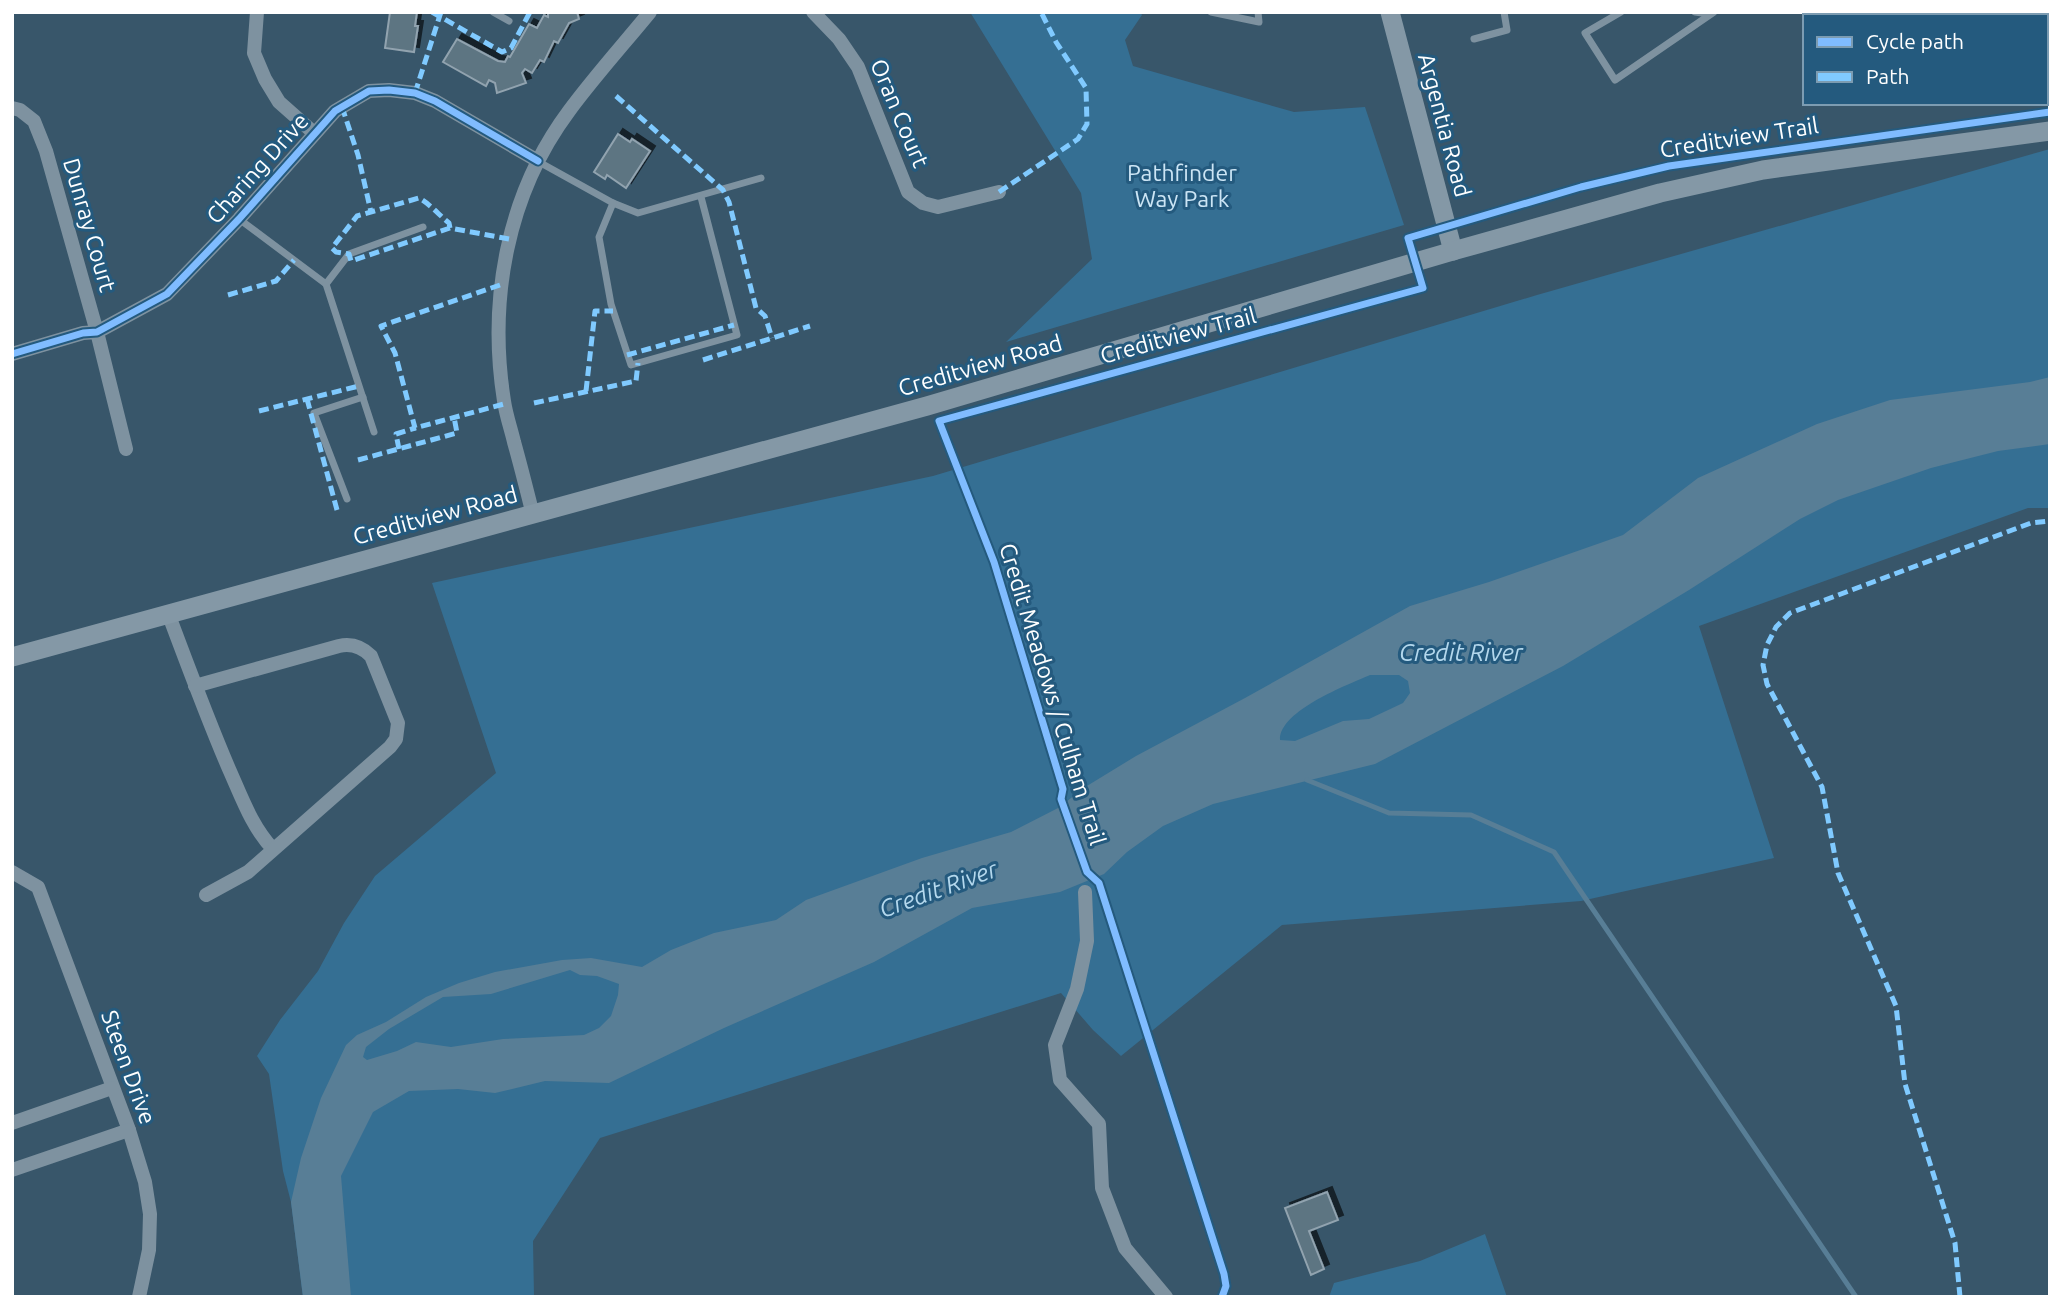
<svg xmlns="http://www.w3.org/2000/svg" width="2062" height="1309" font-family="Ubuntu,sans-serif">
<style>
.green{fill:#356f93}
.water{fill:#587e96;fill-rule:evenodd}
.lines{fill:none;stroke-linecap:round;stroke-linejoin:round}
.stream{stroke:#587e96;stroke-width:5}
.building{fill:#5d7482;stroke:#91a3af;stroke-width:2;filter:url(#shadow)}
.lane{stroke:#7e92a0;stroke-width:7}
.street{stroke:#7e92a0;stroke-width:14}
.secondary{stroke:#8498a6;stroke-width:19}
.quiet{stroke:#80caff;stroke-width:5;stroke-dasharray:10 5;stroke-linecap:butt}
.cycleway-casing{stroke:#245a7e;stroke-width:11}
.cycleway{stroke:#80bcff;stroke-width:7}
.labels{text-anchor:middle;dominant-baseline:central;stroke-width:6;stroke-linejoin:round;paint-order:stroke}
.street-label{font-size:23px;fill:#fff;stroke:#245a7e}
.park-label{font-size:23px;fill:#cce5f5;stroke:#245a7e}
.water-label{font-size:24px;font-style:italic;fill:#b4d8ed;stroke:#245a7e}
</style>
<defs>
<filter id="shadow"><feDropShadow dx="5" dy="-5" stdDeviation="0" flood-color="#0009"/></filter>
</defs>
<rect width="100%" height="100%" fill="#38566a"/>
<!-- green -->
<g class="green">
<path d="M970,12H1140L1142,15L1125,40L1133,66L1294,112L1365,107L1404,225L1006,342L1092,259L1081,193Z"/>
<path d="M2050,149V508H2028L1699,626L1774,858L1581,901L1282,925L1121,1056L1093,1030L1061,993L600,1138L533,1241L534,1297H303L291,1202L283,1171L269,1074L257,1056L280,1020L318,971L344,923L375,876L496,773L432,583L933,476L1537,295Z"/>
<path d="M1485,1234L1507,1297H1329L1334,1283L1420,1261Z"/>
</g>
<!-- water -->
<path class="water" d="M2050,377V444L1998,451L1931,468L1838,500L1800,519L1689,590L1563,666L1375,764L1213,804L1163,826L1127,852L1104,874L1060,892L972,908L874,962L724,1028L609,1083L545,1081L495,1093L458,1089L409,1091L373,1112L341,1176L351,1297H303L291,1202L301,1158L321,1098L346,1045L357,1035L386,1022L426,997L459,983L495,972L562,960L591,958L642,967L671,950L714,933L776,920L806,900L922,858L1011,832L1060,807L1082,789L1136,756L1245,698L1410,606L1489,582L1623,535L1698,478L1817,424L1890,400L2030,382ZM1370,675H1399L1408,681L1410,693L1403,703L1369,719L1343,721L1295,741L1280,740C1279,711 1347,685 1370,675ZM570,970L580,975L597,976L619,984L618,995L611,1016L599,1028L584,1035L503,1039L451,1047L416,1042L397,1051L367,1060L363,1057L366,1047L389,1029L443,997L491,994Z"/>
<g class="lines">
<!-- stream -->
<path class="stream" d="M1307,780L1389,813L1471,815L1554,852L1856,1297"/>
</g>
<!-- building -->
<g class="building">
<path d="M390,12H417L415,26H418L414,52L385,48Z"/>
<path d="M548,12H577L579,19L569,23L558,43L554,41L544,62L540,60L532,73L525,69L522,73L526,83L497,93L495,83L489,80L486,86L443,62L457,39L498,61L505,62L508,56L510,57L529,24L537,28L544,15L548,17Z"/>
<path d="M618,134L630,142L632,139L650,151L626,188L607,175L605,179L594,172Z"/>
<path d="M1327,1192L1338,1220L1309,1231L1324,1269L1311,1275L1285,1208Z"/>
</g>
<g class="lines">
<!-- lane -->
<g class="lane">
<path d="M493,12L509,21"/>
<path d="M1211,12L1259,22L1258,12"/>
<path d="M1621,12L1585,33L1615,80L1714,12"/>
<path d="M1695,12L1709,14"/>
<path d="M1913,12L1918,16"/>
<path d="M1979,16L1989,12"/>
<path d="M1474,39L1507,30L1504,12"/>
<path d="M539,162L613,203L638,213L761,178"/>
<path d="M613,203L599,237L611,304L631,365L737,335L701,197"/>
<path d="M239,219L326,284L374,432"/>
<path d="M326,284L349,254L423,227"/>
<path d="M347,499L314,413L363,397"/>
</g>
<!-- street -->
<g class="street">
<path d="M257,12L254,53L265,79L279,102L314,133"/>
<path d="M813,12L839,39L858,67L908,192L923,203L938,207L999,192"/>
<path d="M12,108L20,110L34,121L46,151L97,332L126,449"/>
<path d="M12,354L83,333L97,332L167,294L239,219L335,111L369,91L389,90L415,93L435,101L538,161"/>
<path d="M533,515C527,491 521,467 514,442C511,429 506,415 504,401C488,300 507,194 569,111C594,77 623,45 650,12"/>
<path d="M168,613C188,666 207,718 229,769C242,798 252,827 273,849"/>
<path d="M195,686L339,646C352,643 362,647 371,656L398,723L396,739L390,747L248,872L206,895"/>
<path d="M12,872L38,887L129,1130L145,1182L150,1214L149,1250L139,1297"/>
<path d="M1085,892L1087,941L1077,989L1055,1045L1060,1080L1099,1124L1102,1188L1125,1248L1166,1297"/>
<path d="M12,1123L112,1088"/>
<path d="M12,1170L129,1130"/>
</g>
<!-- secondary -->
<g class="secondary">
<path d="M1390,12L1453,251"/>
<path d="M12,657L927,406L1453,251L1660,193L1763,170L2050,131"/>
</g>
<!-- quiet -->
<g class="quiet">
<path d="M432,12L502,52L511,48L530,12"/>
<path d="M415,93L441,12"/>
<path d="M616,96L723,190L729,202L756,308L765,316L772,338"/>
<path d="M342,107L358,155L371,212"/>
<path d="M999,192L1078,139L1087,124L1086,88L1056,42L1041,12"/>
<path d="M450,228L449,223C439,215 430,204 419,198L357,216L332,248L336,252L349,254L351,261L450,228L509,239"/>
<path d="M500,285L381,326L395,353L415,428L504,404"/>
<path d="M228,295L276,281L294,260"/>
<path d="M627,355L734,325"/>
<path d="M703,360L810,326"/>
<path d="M586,391L595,311H613"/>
<path d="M307,399L337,510"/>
<path d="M534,403L636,381L638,363"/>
<path d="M259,411L359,386"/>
<path d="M399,449L396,434L415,428"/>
<path d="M358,460L457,433L454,417"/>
<path d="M1960,1297L1955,1243L1905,1084L1896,1006L1838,873L1822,787L1767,684L1763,665L1767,645L1776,627L1790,613L2031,523L2050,521"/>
</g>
<!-- cycleway casing -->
<g class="cycleway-casing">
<g id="cycleway">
<path d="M12,354L83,333L97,332L167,294L239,219L335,111L369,91L389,90L415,93L435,101L538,161"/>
<path d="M1222,1297L1226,1286L1224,1274L1099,883L1087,872L1061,799L1063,789L994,562L939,421L1423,288L1408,238L1581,187L1669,166L2050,112"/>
</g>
</g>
<!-- cycleway -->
<use href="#cycleway" class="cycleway"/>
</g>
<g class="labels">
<!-- street labels -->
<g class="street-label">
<text transform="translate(900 113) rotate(67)">Oran Court</text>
<text transform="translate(1445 125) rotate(75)">Argentia Road</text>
<text transform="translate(1739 137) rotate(-9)">Creditview Trail</text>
<text transform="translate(257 168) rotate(-48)">Charing Drive</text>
<text transform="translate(90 225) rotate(74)">Dunray Court</text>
<text transform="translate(1178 335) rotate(-15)">Creditview Trail</text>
<text transform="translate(980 365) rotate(-16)">Creditview Road</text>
<text transform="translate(435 515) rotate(-15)">Creditview Road</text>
<text transform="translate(1053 694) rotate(73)">Credit Meadows / Culham Trail</text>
<text transform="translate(129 1067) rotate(70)">Steen Drive</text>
</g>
<!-- park labels -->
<g class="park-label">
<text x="1182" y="172">Pathfinder<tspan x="1182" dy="26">Way Park</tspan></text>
</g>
<!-- water labels -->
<g class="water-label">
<text x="1461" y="652">Credit River</text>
<text transform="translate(938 889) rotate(-20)">Credit River</text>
</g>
</g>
<!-- border -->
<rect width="2062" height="1309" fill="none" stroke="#ffffff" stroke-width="28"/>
<!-- legend -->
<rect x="1803" y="14" width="245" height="91" fill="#245a7e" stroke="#7c9cb2" stroke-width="2"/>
<rect x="1817" y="37" width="35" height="10" fill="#80bcff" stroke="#7c9cb2" stroke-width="2"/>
<text x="1866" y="49" font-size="21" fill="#ffffff">Cycle path</text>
<rect x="1817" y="72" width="35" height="10" fill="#80caff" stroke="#7c9cb2" stroke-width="2"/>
<text x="1866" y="84" font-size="21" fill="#ffffff">Path</text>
</svg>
